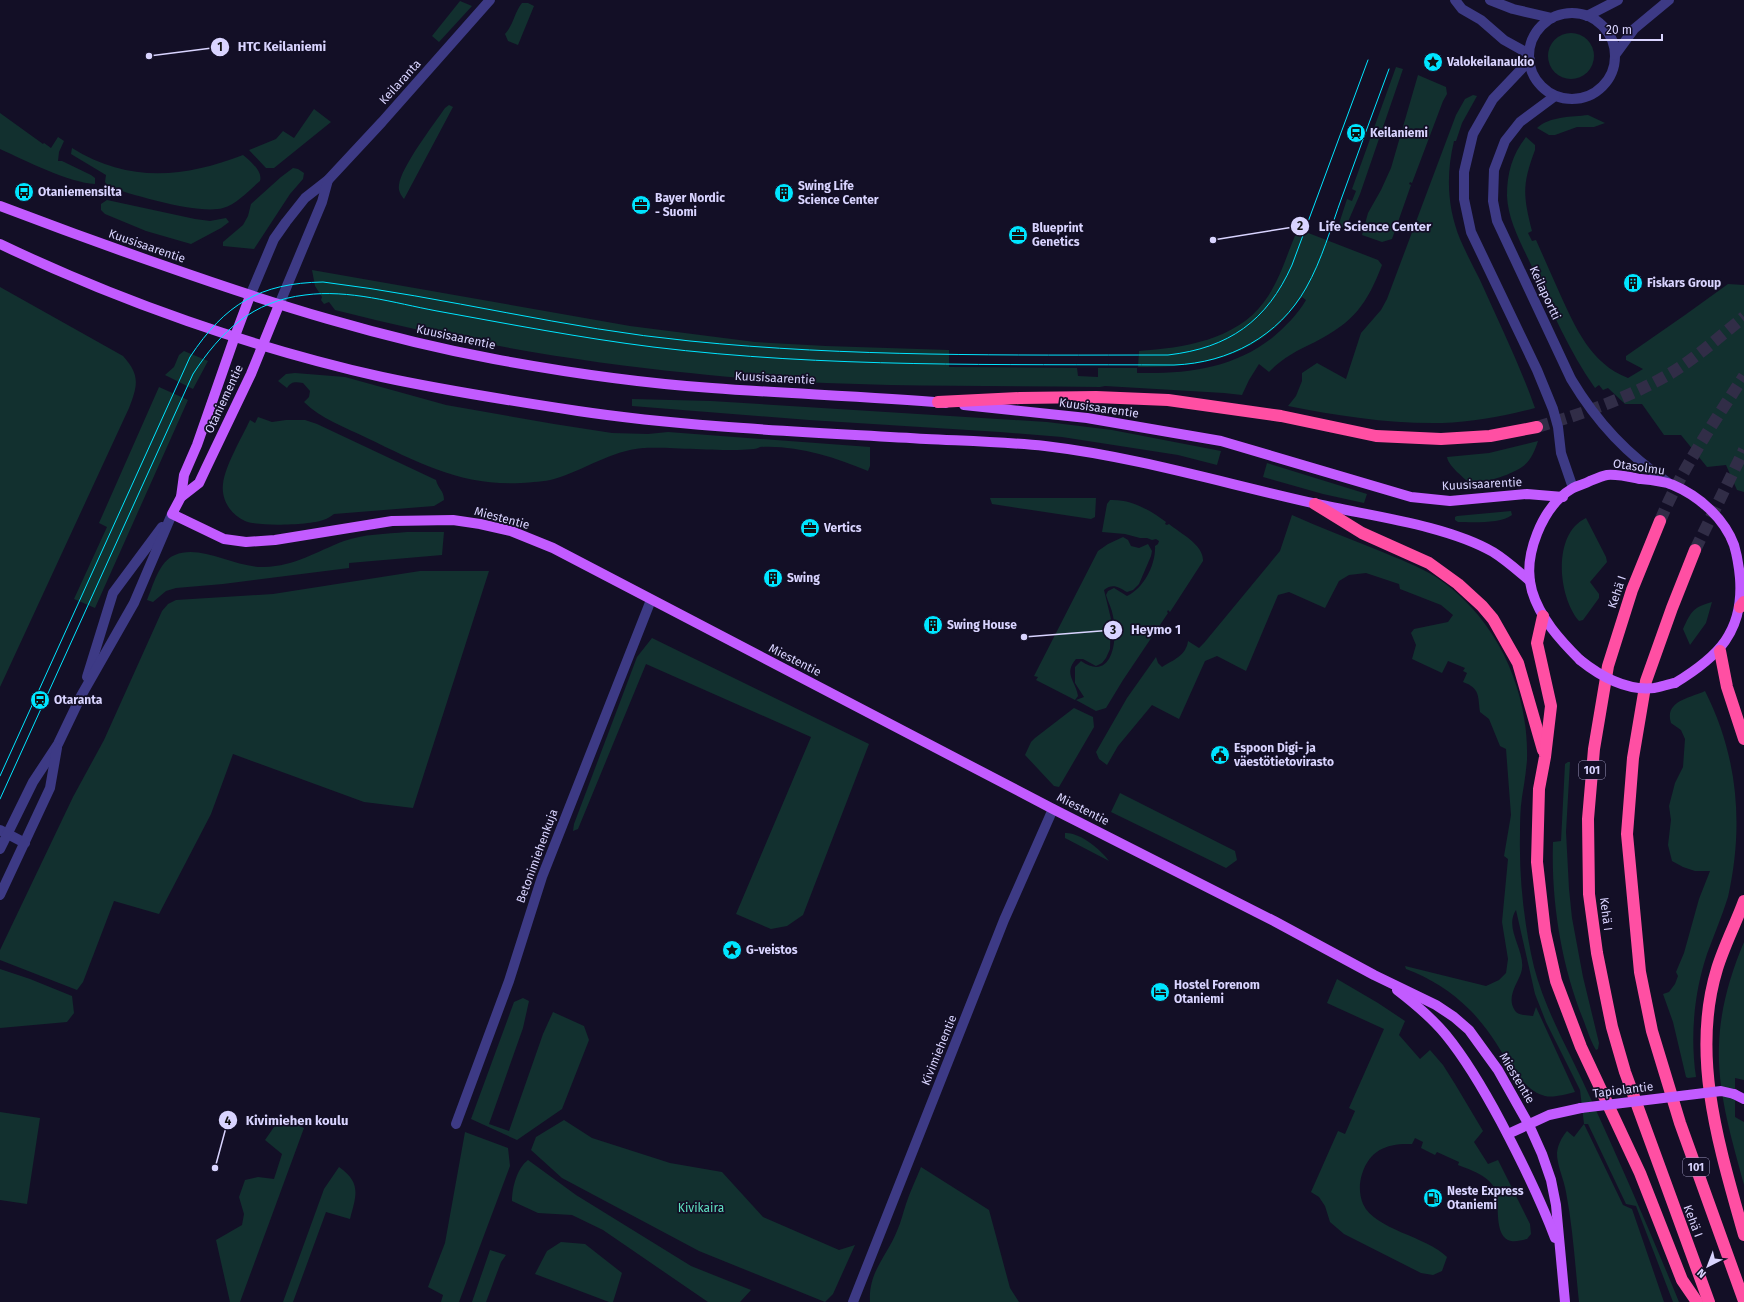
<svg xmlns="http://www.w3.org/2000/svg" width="1744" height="1302" font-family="'Fira Sans',sans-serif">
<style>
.green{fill:#12302f}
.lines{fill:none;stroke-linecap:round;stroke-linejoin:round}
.highway-tunnel{stroke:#312d47;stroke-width:12;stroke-dasharray:12 6;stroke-linecap:butt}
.minor{stroke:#3d3a85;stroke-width:10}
.major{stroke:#c25bff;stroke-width:10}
.highway{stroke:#ff4fa3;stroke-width:12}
.tram{stroke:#00e5ff;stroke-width:1}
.major-bridge{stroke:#c25bff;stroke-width:10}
.labels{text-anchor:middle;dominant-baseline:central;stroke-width:3.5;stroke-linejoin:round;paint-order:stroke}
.shield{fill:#130f26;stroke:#9e99be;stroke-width:1}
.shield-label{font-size:11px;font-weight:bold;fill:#d9d4ff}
.poi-label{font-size:12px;font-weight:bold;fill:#d9d4ff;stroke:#130f26;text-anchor:start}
.street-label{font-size:12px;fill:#d9d4ff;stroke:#130f26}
.park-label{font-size:12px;fill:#5fe0c0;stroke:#130f26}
.leader{fill:none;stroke:#d9d4ff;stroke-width:1.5}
.callout-dot{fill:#d9d4ff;stroke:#130f26;stroke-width:1.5}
.mark-label{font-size:12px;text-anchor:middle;font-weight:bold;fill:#111}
.callout-label{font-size:13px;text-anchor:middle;font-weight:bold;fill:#d9d4ff;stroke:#130f26;stroke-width:3.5;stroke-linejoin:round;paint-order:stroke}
</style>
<rect width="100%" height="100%" fill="#130f26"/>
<!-- green -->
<g class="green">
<path d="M460,1L472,6L439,42L432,36Z"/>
<path d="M522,3H528L534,6L518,45L508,41L505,34C514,24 514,13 522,3Z"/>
<circle cx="1571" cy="56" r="23"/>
<path d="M1396,67L1403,69L1360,194L1347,224L1342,228L1338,227L1347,199L1352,201L1356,191L1352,189Z"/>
<path d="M1418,75L1446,87L1447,94L1443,101L1412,183L1410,182L1409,184L1411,185L1392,239L1382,242L1362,235L1368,213L1381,190L1391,168Z"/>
<path d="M1473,95L1477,96L1462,123L1456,141H1454C1446,174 1447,207 1460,239C1466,253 1473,266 1480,280C1499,323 1520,365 1535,408C1505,416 1474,422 1442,423C1390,424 1339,416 1288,406L1296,396L1302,381V373L1317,363L1346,379L1361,333L1381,310L1387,299L1456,115L1465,99Z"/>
<path d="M449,105L453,107L404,199C401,195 398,191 399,185C401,167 434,124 445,108Z"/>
<path d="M314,109L331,122L274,168H266L249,150L276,139L283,131L294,138Z"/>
<path d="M0,113L43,144L44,143L51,148L58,137L64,141L59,152L58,161H62L91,175L95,178V184C70,183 24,160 0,149Z"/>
<path d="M1588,115L1605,123L1594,127H1577L1555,135H1549L1537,128C1550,116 1572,117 1588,115Z"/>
<path d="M1526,137L1535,145V150C1522,185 1523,195 1532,231L1528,233L1532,241L1536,240C1544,258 1552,276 1560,294C1575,327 1591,364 1628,378L1643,369L1626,360V356L1685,315L1728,284L1744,285V492L1737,490L1726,465L1707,467L1681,435H1664L1642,404H1625L1608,388L1603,390L1599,385L1595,388C1569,351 1551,309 1532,267C1522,245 1508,221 1507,196C1507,173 1512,155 1526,137Z"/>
<path d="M72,148C128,183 184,178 243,155C250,161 263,171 260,181C249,190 237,204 223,208C200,215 133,195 109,187L105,182L106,175L71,154Z"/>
<path d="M293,168L298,169L304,173L303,179L290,194L254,249L223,246V242L243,225L248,216L251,204L281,177Z"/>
<path d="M107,200L195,219L210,221L226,218L229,222L221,228L191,244L146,231L105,214L101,210V204Z"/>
<path d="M1298,229L1378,260L1382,265C1367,304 1354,322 1315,342C1298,350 1282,358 1269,372L1259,364L1249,380L1242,395L1224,393L1105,386L1100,387C963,385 826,388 690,373C569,361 452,340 335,310L329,302L324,304L321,300L322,297L315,286L312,270L630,326L755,342L826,346L949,350V367L1077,368L1078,376L1098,377V368H1137V373C1186,374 1232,369 1272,338C1285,327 1298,314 1306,300L1302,297C1292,309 1283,322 1271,331C1233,363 1186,367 1138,367L1139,351C1183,348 1236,340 1264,302C1280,281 1287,253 1298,229Z"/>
<path d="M0,287L123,356C140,375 138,385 129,408L0,687Z"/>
<path d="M184,351L208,361L193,389L165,375L174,367L179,355Z"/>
<path d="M295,373L345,377L446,405L554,424L612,433L648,434L668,432L870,447V466L868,471C834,457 797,445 760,447C751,454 663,446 643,448C610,451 585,470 554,479C544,482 532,482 521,483C461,486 419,463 367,438C345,427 321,419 304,402L309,397L310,391L303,383C296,382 291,381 287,388L278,381L286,374Z"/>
<path d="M159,387L188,400L95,608L74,599L107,527L99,523Z"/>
<path d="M632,399L711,401L1047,422L1112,430L1221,451L1217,465L1178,455L1062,437L1000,432L809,420L632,406Z"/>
<path d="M258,417L272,422L286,420H305L317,424L436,480C438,489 444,490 444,500L434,506L334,514C331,516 327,519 323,520C311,525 257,527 245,521C231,515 221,500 223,484C225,466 242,437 250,420L255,423Z"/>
<path d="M1538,441C1535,450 1531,461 1522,467C1512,474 1485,484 1472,482C1466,482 1461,475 1457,472C1453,467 1448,463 1447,457L1489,453Z"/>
<path d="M1267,463L1367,494L1364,503L1323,494L1263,477Z"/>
<path d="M990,498H1096L1095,517L1091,519L992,504Z"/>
<path d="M1110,500C1131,499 1150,510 1166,522L1165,524L1167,525L1169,524C1180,533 1204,545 1203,561L1170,612L1168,610L1167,612L1168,613L1123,680L1106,708L1096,711L1076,700L1084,697L1075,683V667L1081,661C1113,683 1118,638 1113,616C1112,609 1108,602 1106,595L1108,591L1114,588L1127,596C1144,588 1156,564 1155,546L1158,544L1159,541L1156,539L1152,540L1147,538H1140L1125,534L1102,532L1107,504Z"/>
<path d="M1511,511L1512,515C1501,524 1472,522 1458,522L1455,520V517L1457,516Z"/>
<path d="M1292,515C1321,528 1351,539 1380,551C1399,559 1418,566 1436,577C1496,617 1529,688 1527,760C1526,773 1524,785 1522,797C1520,810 1520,823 1520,835C1519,879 1524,924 1534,967C1546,1013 1571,1054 1590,1097C1621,1165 1651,1233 1679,1302H1673L1636,1206L1626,1204L1588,1124H1584L1580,1090L1546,1022L1535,994L1516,910C1503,929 1528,953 1521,973C1517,984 1507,997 1514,1009C1517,1016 1526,1015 1533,1016L1536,1007L1575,1092C1566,1094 1554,1098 1545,1096C1523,1091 1507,1060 1496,1043C1489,1032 1479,1019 1470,1010C1451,991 1430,978 1406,969L1405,966L1486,986L1499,980L1506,973L1508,959L1502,922L1508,859L1504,856L1511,815L1506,749L1500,746L1489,719L1480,712C1478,696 1480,688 1463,682L1467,673L1463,671L1465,668L1448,661L1442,673L1412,659L1416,645L1411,633L1414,629L1448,622L1453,615L1441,605L1400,589L1399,584L1366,573L1349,575L1339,581L1325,608L1289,592L1278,595L1246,671L1217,656L1205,661L1179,719L1152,705L1118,746L1107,765L1099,759L1096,752L1127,698L1156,657L1158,663L1162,667C1173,660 1186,656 1188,641L1199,648L1204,643L1280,551Z"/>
<path d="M1586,518L1606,557L1607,562L1590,582L1599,594V598L1583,620L1579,621C1558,596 1552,534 1586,518Z"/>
<path d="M407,532H444L442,555L349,563V568L223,584L176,588L166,591L153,602L147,600C153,586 159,561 175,555C201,544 235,568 264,567C296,566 315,552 344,541C364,534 385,534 407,532Z"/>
<path d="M1123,537L1128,540L1131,546L1139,548L1148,544L1152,551L1151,556L1139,584L1133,590L1127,592C1118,587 1113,583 1104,590L1111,619L1110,649L1106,658L1102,663L1096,666L1083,659H1076C1063,674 1076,681 1078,696L1075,700L1036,680L1038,677L1034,676L1098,551L1108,544Z"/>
<path d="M420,571H489L413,808L364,802L233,754L211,814L159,914L114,901L83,982L77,990L0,960V950L73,797L104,740L162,611L168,604L176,600L273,594Z"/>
<path d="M1712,602L1706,623L1690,645L1683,629C1691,612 1693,607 1712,602Z"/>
<path d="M652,638L869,744L803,915L787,926L771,929L736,914L811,737L646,664L578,829L573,831L574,824L637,657Z"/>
<path d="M1705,691C1738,756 1744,826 1728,897C1722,916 1714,935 1707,954C1694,993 1690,1036 1696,1077L1688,1078L1686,1077L1673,1022L1663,994L1669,992L1675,984L1678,976L1676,972L1684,953L1699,899L1710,871H1695L1683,867L1672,861L1668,845L1671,820L1669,806L1675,783L1683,767L1685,739L1681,730L1671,723C1664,701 1690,698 1705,691Z"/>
<path d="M1074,708L1093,717L1094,727L1059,787L1054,786L1025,755L1031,742L1035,738Z"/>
<path d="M1568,762H1570L1566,832L1569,889L1572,918L1583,977L1599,1043L1598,1049L1596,1050C1590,1040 1587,1029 1583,1019C1561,964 1551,901 1553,842L1561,841L1565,764Z"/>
<path d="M1120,793L1235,851L1237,860L1226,868L1111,812Z"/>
<path d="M1065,833C1080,832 1101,850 1109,861L1065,838Z"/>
<path d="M1744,942V1080L1735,1078V1117L1744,1122V1185C1732,1140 1717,1092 1719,1045C1720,1010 1730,975 1744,942Z"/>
<path d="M0,969L30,979L72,996L74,1013L67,1022L0,1028Z"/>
<path d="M1337,979L1378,1003L1405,1021L1399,1035L1420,1059L1430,1050L1443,1065L1455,1084L1483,1131L1474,1142L1488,1164L1498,1160L1530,1224L1531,1234L1527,1239C1522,1240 1516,1242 1511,1241C1493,1237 1500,1204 1496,1191C1490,1176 1471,1170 1458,1165L1459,1162L1437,1152L1435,1155L1421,1148L1423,1142L1415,1138L1412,1144C1388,1143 1370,1149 1362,1174C1359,1183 1359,1195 1363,1204C1375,1230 1426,1236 1447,1257L1442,1271L1433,1275L1421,1273L1344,1234L1330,1222L1325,1206L1319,1197L1311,1192L1338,1131L1345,1134L1355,1111L1349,1108L1384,1029L1327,1003Z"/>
<path d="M523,998L529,1001L523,1028L489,1124L509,1131L543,1034L553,1012L584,1026L589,1040L562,1109L517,1140L471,1119L514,1002Z"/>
<path d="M0,1112L40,1118L27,1204L0,1200Z"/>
<path d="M281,1117L304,1128L240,1302H230L216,1240L242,1225L244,1214L239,1197L245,1180L258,1177L274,1179L282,1154L265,1140Z"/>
<path d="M564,1120L592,1138L670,1163L722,1172L763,1217L839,1250L855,1245L833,1294L825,1302L699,1251L562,1178L531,1150L536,1137Z"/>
<path d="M1584,1124L1623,1205L1632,1209L1664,1302H1579C1575,1265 1573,1228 1566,1192C1564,1179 1557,1166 1557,1153C1558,1144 1562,1137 1567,1131L1574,1137Z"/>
<path d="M465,1132L508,1148L510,1166L459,1302H441L443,1295L428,1287L445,1243Z"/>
<path d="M528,1160L576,1195L691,1266L751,1290L740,1302H708L603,1230L572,1215L538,1213L512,1201C512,1188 517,1168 528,1160Z"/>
<path d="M339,1167C362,1183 356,1196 350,1219L326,1212L293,1302H283L324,1189Z"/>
<path d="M921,1167L989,1210L1010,1288L1019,1302H870C868,1272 887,1256 897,1231C901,1222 903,1213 906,1204C910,1192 916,1179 921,1167Z"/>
<path d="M561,1242L585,1244L622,1273L613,1302H609L535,1274L547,1251Z"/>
<path d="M490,1250L506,1255L501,1262L486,1302H472Z"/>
</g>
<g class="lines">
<!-- highway-tunnel -->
<g class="highway-tunnel">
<path d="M1537,427C1582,414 1625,399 1666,376C1694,360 1719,337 1744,317"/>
<path d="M1660,521C1681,470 1714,422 1744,376"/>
<path d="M1695,550L1744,450"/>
</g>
<!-- minor -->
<g class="minor">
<path d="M1455,0L1462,9L1481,20L1504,40L1529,54"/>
<path d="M1490,0L1513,9L1552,18"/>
<circle cx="1572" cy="56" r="43"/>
<path d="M1587,16L1618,0"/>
<path d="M1615,55L1634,29L1669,0"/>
<path d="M1530,60L1493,99L1473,134L1464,172V199L1471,232L1537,370L1553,409L1558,427L1561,453L1573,488"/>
<path d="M1555,96L1520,122L1505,141L1494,170L1493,201L1497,221L1571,379C1598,424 1627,454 1670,484"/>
<path d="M250,296L274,239L286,222L305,198L328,180L382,122L490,0"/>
<path d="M279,305L322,202L328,180"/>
<path d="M87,677L113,593L162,527"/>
<path d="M0,830L25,843"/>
<path d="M0,849L33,782L58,744L81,696L134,603L172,514"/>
<path d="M0,895L50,788L57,748"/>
<path d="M456,1124L509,981L542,877L651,600"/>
<path d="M853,1302L1004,920L1053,809"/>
</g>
<!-- major -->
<g class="major">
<path d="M0,206C55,227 110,247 165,266C273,304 381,338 494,359C564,372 641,383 712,388C790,394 868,396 946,403"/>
<path d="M0,244C119,301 253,348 382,377C447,391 512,401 578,411C693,428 810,432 926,439C966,441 1006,442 1045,446C1138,457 1226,484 1317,504C1370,516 1446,525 1493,552C1506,560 1518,571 1530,581"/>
<path d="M279,305L251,374L207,466L199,483L181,497L172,514L224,539L246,542L275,540L392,521L453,520L480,524L511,531L553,548L1053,809L1274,921L1374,975L1436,1005L1454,1017L1469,1030L1498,1070L1529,1125L1542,1154L1551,1180L1556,1205L1565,1302"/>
<path d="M964,405L1087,418L1221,441L1411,497L1450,501L1527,494L1563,497"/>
<path d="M181,497L184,475L197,445L235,336L250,296"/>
<path d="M1580,660C1560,640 1540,618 1532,591C1522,557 1542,506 1573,488C1579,485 1585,484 1590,481C1595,479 1602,476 1607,475C1617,474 1630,477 1640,479C1651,480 1663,481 1673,485C1699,496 1724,518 1734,545C1737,555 1739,567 1740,578C1744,632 1718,657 1675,683"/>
<path d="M1397,990C1414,1003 1432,1018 1446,1035C1468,1062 1485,1092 1501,1122C1521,1160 1540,1198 1555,1238"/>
<path d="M1734,1094L1744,1099"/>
<path d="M1508,1134L1549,1115L1581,1108"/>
</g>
<!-- highway -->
<g class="highway">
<path d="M938,402L1020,398L1096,397L1168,400L1281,416L1376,436L1441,439L1490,436L1537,427"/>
<path d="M1315,504L1362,533L1429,563L1458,584L1482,606L1493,619L1518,663L1543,750"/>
<path d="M1660,521L1632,590L1608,666L1594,749L1588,819L1589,894L1597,953L1612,1027L1625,1072L1709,1302"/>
<path d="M1695,550L1672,608L1646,681L1633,758L1627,834L1640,972L1652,1031L1680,1123L1744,1301"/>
<path d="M1740,607L1744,602"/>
<path d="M1543,616L1537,643L1551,706L1545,757L1539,789L1537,862L1545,932L1556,981L1581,1047L1640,1173L1682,1280L1697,1302"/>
<path d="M1720,651L1727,687L1744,739"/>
<path d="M1744,901C1736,923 1724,946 1717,969C1690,1057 1720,1149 1744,1235"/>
</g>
<!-- tram -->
<g class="tram">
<path d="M0,776L190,357C225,304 260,283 323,282C446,297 566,329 690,341C849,357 1009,355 1168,355C1229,348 1267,321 1292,265L1368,60"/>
<path d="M0,799L193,374C221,331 253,301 305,295C349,289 394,303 437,311C509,324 581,338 653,347C826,368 1000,364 1174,365C1229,363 1279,336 1306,288C1322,260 1331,227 1342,197C1358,154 1373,111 1389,69"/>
</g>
<!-- major-bridge -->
<g class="major-bridge">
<path d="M1580,660C1600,676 1627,691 1654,688C1661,687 1668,684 1675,683"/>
<path d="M1581,1108L1721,1091L1734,1094"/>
</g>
</g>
<!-- icons -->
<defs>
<g id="sight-disc" transform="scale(1)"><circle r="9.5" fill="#00e5ff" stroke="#130f26"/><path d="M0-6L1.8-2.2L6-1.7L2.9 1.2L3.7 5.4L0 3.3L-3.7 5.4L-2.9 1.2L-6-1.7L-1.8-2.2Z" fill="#111"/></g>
<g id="station-disc" transform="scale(1)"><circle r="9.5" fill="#00e5ff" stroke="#130f26"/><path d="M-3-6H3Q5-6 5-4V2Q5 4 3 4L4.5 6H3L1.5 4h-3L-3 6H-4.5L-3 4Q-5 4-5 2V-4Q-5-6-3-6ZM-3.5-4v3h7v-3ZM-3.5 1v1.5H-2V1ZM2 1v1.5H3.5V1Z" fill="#111"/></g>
<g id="bus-disc" transform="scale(1)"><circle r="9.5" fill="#00e5ff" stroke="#130f26"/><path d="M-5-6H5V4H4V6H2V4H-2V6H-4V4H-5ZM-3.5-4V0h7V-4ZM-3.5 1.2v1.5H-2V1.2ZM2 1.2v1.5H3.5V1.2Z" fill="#111"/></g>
<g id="building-disc" transform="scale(1)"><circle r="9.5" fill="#00e5ff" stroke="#130f26"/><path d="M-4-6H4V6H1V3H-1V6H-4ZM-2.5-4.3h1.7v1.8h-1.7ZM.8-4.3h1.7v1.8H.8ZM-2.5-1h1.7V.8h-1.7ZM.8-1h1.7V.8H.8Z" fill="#111"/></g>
<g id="office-disc" transform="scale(1)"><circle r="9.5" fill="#00e5ff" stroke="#130f26"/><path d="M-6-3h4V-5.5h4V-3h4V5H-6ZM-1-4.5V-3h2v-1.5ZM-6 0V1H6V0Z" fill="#111"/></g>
<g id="civic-disc" transform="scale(1)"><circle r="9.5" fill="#00e5ff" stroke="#130f26"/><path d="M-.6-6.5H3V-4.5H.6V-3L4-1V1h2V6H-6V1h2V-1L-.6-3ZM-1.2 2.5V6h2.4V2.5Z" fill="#111"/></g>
<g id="hotel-disc" transform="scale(1)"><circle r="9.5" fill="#00e5ff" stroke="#130f26"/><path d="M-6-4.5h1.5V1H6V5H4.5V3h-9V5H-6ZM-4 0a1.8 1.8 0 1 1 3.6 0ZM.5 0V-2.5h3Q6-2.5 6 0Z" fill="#111"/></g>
<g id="fuel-disc" transform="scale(1)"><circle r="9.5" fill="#00e5ff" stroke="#130f26"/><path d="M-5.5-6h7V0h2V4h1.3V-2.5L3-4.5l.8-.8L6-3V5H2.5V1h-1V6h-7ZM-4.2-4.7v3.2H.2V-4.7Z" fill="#111"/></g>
</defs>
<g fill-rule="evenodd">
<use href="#sight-disc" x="1433" y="62"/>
<use href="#station-disc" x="1356" y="133"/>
<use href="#bus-disc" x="24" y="192"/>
<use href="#building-disc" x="784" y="193"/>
<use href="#office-disc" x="641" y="205"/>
<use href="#office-disc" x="1018" y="235"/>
<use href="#building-disc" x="1633" y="283"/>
<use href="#office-disc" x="810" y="528"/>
<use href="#building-disc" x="773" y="578"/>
<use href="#building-disc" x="933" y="625"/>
<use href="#station-disc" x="40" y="700"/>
<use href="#civic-disc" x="1220" y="755"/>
<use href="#sight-disc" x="732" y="950"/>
<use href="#hotel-disc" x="1160" y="992"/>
<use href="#fuel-disc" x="1433" y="1198"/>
</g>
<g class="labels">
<!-- shield labels -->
<g class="shield">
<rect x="1579" y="761" width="26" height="18" rx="3"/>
<rect x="1683" y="1158" width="26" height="18" rx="3"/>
</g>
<g class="shield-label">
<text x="1592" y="770">101</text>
<text x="1696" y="1167">101</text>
</g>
<!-- poi labels -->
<g class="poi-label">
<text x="1447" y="62">Valokeilanaukio</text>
<text x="1370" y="133">Keilaniemi</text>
<text x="798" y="186">Swing Life<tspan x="798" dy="14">Science Center</tspan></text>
<text x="38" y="192">Otaniemensilta</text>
<text x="655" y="198">Bayer Nordic<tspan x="655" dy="14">- Suomi</tspan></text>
<text x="1032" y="228">Blueprint<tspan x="1032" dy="14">Genetics</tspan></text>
<text x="1647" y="283">Fiskars Group</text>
<text x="824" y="528">Vertics</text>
<text x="787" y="578">Swing</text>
<text x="947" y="625">Swing House</text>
<text x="54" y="700">Otaranta</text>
<text x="1234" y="748">Espoon Digi- ja<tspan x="1234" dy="14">väestötietovirasto</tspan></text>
<text x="746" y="950">G-veistos</text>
<text x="1174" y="985">Hostel Forenom<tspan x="1174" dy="14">Otaniemi</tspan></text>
<text x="1447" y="1191">Neste Express<tspan x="1447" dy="14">Otaniemi</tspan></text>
</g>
<!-- street labels -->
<g class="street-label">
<text transform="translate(400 82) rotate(-48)">Keilaranta</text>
<text transform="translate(147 246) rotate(19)">Kuusisaarentie</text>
<text transform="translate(1545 293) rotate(65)">Keilaportti</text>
<text transform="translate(456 337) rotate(12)">Kuusisaarentie</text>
<text transform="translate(775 378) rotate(3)">Kuusisaarentie</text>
<text transform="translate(224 399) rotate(-65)">Otaniementie</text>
<text transform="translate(1099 408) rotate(8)">Kuusisaarentie</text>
<text transform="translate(1639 467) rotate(8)">Otasolmu</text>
<text transform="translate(1482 484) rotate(-3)">Kuusisaarentie</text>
<text transform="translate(502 518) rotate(15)">Miestentie</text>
<text transform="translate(1617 592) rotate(-71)">Kehä I</text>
<text transform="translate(795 660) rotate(27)">Miestentie</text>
<text transform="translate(1083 809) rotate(27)">Miestentie</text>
<text transform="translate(537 856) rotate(-70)">Betonimiehenkuja</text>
<text transform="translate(1606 914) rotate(83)">Kehä I</text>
<text transform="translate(939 1050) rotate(-68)">Kivimiehentie</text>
<text transform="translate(1517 1078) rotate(59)">Miestentie</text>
<text transform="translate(1623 1090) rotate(-7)">Tapiolantie</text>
<text transform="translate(1693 1221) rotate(69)">Kehä I</text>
</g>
<!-- park labels -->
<g class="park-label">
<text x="701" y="1208">Kivikaira</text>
</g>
</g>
<!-- callouts -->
<path class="leader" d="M149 56L220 47M1213 240L1300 226M1024 637L1113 630M215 1168L228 1120"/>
<g class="callout-dot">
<circle cx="149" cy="56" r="4"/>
<circle cx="1213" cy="240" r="4"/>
<circle cx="1024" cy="637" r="4"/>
<circle cx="215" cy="1168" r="4"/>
<circle cx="220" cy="47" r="10"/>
<circle cx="1300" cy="226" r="10"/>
<circle cx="1113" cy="630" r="10"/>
<circle cx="228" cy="1120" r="10"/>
</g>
<g class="mark-label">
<text x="220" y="51">1</text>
<text x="1300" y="230">2</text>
<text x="1113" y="634">3</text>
<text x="228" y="1125">4</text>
</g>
<g class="callout-label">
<text x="282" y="51">HTC Keilaniemi</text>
<text x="1375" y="231">Life Science Center</text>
<text x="1156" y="634">Heymo 1</text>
<text x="297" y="1125">Kivimiehen koulu</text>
</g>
<!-- north arrow -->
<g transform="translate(1708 1266) rotate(222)" stroke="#130f26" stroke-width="3" paint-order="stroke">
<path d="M0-3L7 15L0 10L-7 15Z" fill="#d9d4ff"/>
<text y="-6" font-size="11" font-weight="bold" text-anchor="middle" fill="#d9d4ff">N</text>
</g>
<!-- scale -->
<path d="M1600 34v6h62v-6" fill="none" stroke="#d9d4ff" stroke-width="2"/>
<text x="1606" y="34" font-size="12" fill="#d9d4ff" stroke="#130f26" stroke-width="3" paint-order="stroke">20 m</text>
</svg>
